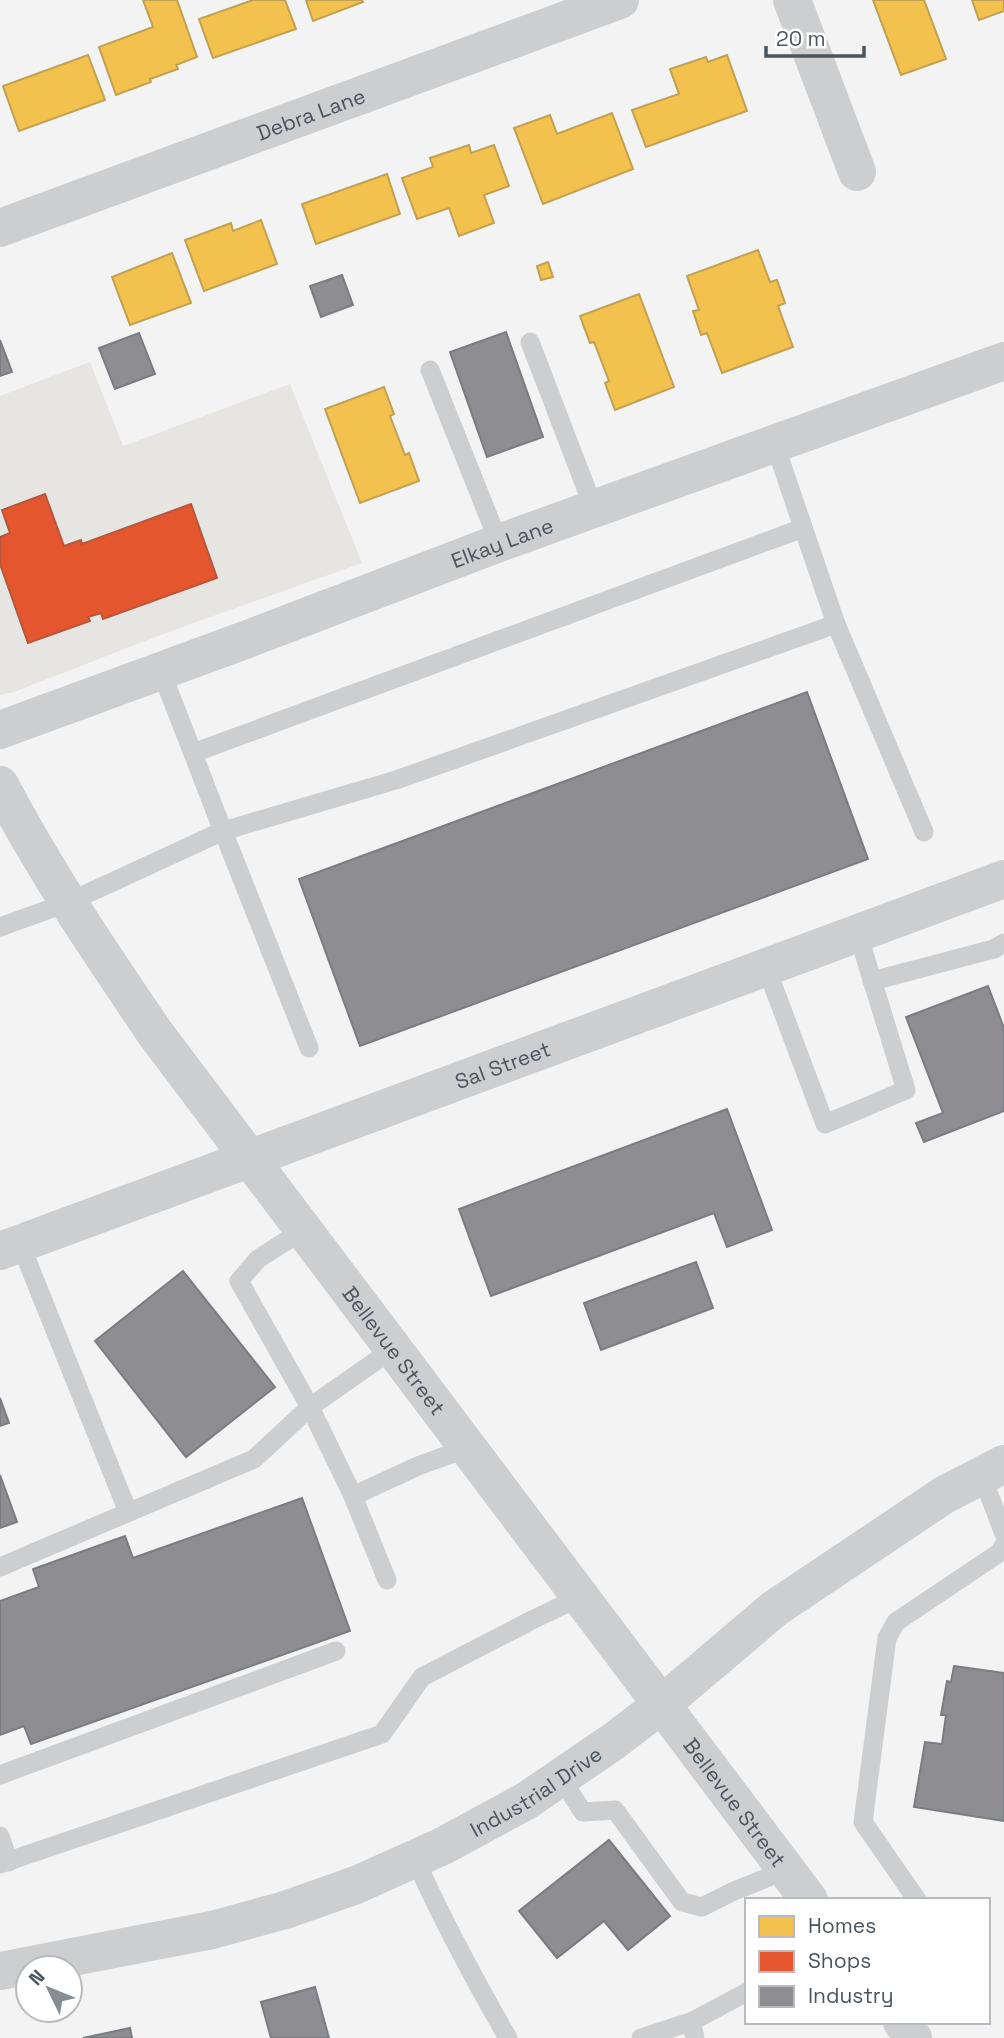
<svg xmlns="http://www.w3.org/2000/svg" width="1004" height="2038" font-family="'Space Grotesk',sans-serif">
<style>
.commercial{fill:#e6e5e2}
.homes{fill:#f2c14e;stroke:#c0a153;stroke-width:2}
.shops{fill:#e4572e;stroke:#b6563c;stroke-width:2}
.industry{fill:#8d8d92;stroke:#797c82;stroke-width:2}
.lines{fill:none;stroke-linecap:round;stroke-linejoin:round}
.service{stroke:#ccced0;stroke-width:19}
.minor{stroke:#ccced0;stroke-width:38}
.tertiary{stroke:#ccced0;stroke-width:38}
.labels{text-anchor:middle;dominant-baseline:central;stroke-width:7;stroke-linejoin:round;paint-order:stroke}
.street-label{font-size:21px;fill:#4a555e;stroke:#fff}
</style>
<rect width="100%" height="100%" fill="#f3f3f3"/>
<!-- commercial -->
<path class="commercial" d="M90,362L123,446L290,384L362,563L163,634L14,692L0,695V396Z"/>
<!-- homes -->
<g class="homes">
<path d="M143,0H177L197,57L176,65L178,69L150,79L151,82L116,95L99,47L153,27Z"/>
<path d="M253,0H285L296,29L213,58L199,19Z"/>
<path d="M306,0H362L363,2L313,21Z"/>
<path d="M873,0H924L946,59L901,75Z"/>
<path d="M972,0H1004V11L979,20Z"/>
<path d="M88,55L105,100L19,131L3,86Z"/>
<path d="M727,55L747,111L646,147L632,110L679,94L670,69L706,57L708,62Z"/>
<path d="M612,113L633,169L543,204L514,128L550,115L557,134Z"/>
<path d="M469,145L471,153L494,145L509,186L484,195L494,223L459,236L449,208L417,219L402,178L433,167L430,158Z"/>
<path d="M387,174L400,214L316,244L302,204Z"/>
<path d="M261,220L277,264L204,291L185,240L231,223L233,231Z"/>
<path d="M758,250L770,282L777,280L785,303L778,306L793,347L722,373L707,333L701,335L693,311L699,310L687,276Z"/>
<path d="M172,253L191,303L130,325L112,277Z"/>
<path d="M548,262L553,277L541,280L537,266Z"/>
<path d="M639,294L674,387L615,410L605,383L609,381L594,342L590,343L580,316Z"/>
<path d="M384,387L394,414L390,416L405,455L409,453L419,481L360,503L325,409Z"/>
</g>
<!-- shops -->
<path class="shops" d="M45,494L64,546L81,540L82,544L191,504L217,578L103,619L101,613L88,617L90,621L28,643L0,564V537L10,533L2,510Z"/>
<!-- industry -->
<g class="industry">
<path d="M342,275L353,305L321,317L310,286Z"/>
<path d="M506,332L543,437L487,457L450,352Z"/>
<path d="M139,333L155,374L115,389L99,348Z"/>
<path d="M0,340L12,372L0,376Z"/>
<path d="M807,692L868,859L360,1046L299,879Z"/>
<path d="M988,986L1004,1028V1111L924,1142L916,1123L943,1113L906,1017Z"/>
<path d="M727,1109L772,1230L727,1247L714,1213L491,1296L459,1209Z"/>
<path d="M696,1262L713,1308L601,1350L584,1303Z"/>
<path d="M183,1271L275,1387L186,1457L95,1341Z"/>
<path d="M0,1398L9,1423L0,1426Z"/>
<path d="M0,1475L17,1522L0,1528Z"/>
<path d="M302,1498L350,1631L31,1744L24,1726L0,1735V1601L39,1587L33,1569L125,1536L133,1558Z"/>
<path d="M954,1666L1004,1673V1821L914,1807L925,1742L942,1744L946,1715H941L947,1681L951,1682Z"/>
<path d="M609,1840L670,1916L628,1950L604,1921L557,1958L519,1911Z"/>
<path d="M315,1987L329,2038H271L261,2002Z"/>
<path d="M130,2028L132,2038H83Z"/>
</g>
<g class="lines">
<!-- service -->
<g class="service">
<path d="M530,342L594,509"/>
<path d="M430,370L499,543"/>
<path d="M836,624L924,832"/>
<path d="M161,671L223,831L396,780L836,624L775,445"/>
<path d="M193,753L803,528"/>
<path d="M0,927L69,902L223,831L309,1048"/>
<path d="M766,967L825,1124L906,1090L858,934"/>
<path d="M872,981L994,949L1004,943"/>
<path d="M303,1230L258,1259L239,1281L310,1407L393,1349"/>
<path d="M20,1243L128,1512"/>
<path d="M982,1476L1004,1534"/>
<path d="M0,1567L254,1459L310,1407L353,1496"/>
<path d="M387,1580L353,1496L418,1466L467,1448"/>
<path d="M0,1775L336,1651"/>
<path d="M560,1777L583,1812L615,1810L682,1902L702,1907L734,1891L786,1870"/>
<path d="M0,1836L9,1862"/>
<path d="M415,1859C443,1921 474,1979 508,2038"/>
<path d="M0,1864L382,1734L422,1677L532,1620L580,1597"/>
<path d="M917,1900L863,1822L887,1638L896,1622L999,1553L1004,1545"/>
<path d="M641,2038L693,2021"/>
<path d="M695,2038L691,2022L747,1992"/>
</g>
<!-- minor -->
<g class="minor">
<path d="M792,0L857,172"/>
<path id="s1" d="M0,228L620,0"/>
<path id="s2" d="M0,730L253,637L499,543L1004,361"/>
<path id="s3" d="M0,1251L1004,879"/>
<path id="s4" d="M0,1971L212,1930L285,1910L356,1885L443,1846L526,1801L614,1741L661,1705L774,1609L944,1495L1004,1464"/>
</g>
<!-- tertiary -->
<g class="tertiary">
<path id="s5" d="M0,785C45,871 100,952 155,1033L809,1900"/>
<path d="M902,2022L913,2038"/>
</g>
</g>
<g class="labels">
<!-- street labels -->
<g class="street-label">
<text stroke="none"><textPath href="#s1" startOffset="331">Debra Lane</textPath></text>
<text stroke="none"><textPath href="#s2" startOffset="536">Elkay Lane</textPath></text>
<text stroke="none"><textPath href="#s3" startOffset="536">Sal Street</textPath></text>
<text stroke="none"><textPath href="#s5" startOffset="690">Bellevue Street</textPath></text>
<text stroke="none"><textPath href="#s4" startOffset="570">Industrial Drive</textPath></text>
<text stroke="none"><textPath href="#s5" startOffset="1256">Bellevue Street</textPath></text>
</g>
</g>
<!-- legend -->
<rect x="745" y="1898" width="245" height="126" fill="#ffffff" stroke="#b7bbbf" stroke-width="2"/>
<rect x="759" y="1916" width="35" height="21" fill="#f2c14e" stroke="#b7bbbf" stroke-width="2"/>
<text x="808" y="1933" font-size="21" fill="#4a555e">Homes</text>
<rect x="759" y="1951" width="35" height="21" fill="#e4572e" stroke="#b7bbbf" stroke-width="2"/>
<text x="808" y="1968" font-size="21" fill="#4a555e">Shops</text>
<rect x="759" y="1986" width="35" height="21" fill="#8d8d92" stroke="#b7bbbf" stroke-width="2"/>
<text x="808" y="2003" font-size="21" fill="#4a555e">Industry</text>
<!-- north arrow -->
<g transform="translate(49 1989) rotate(313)"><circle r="33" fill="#ffffff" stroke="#b7bbbf" stroke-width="2"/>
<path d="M0-5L12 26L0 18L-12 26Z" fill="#858c92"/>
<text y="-10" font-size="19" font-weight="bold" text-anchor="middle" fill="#4a555e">N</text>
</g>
<!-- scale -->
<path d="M766 46v10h98v-10" fill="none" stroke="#4a555e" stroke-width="3.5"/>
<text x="776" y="46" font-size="21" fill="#4a555e" stroke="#ffffff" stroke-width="5" paint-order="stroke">20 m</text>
</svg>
